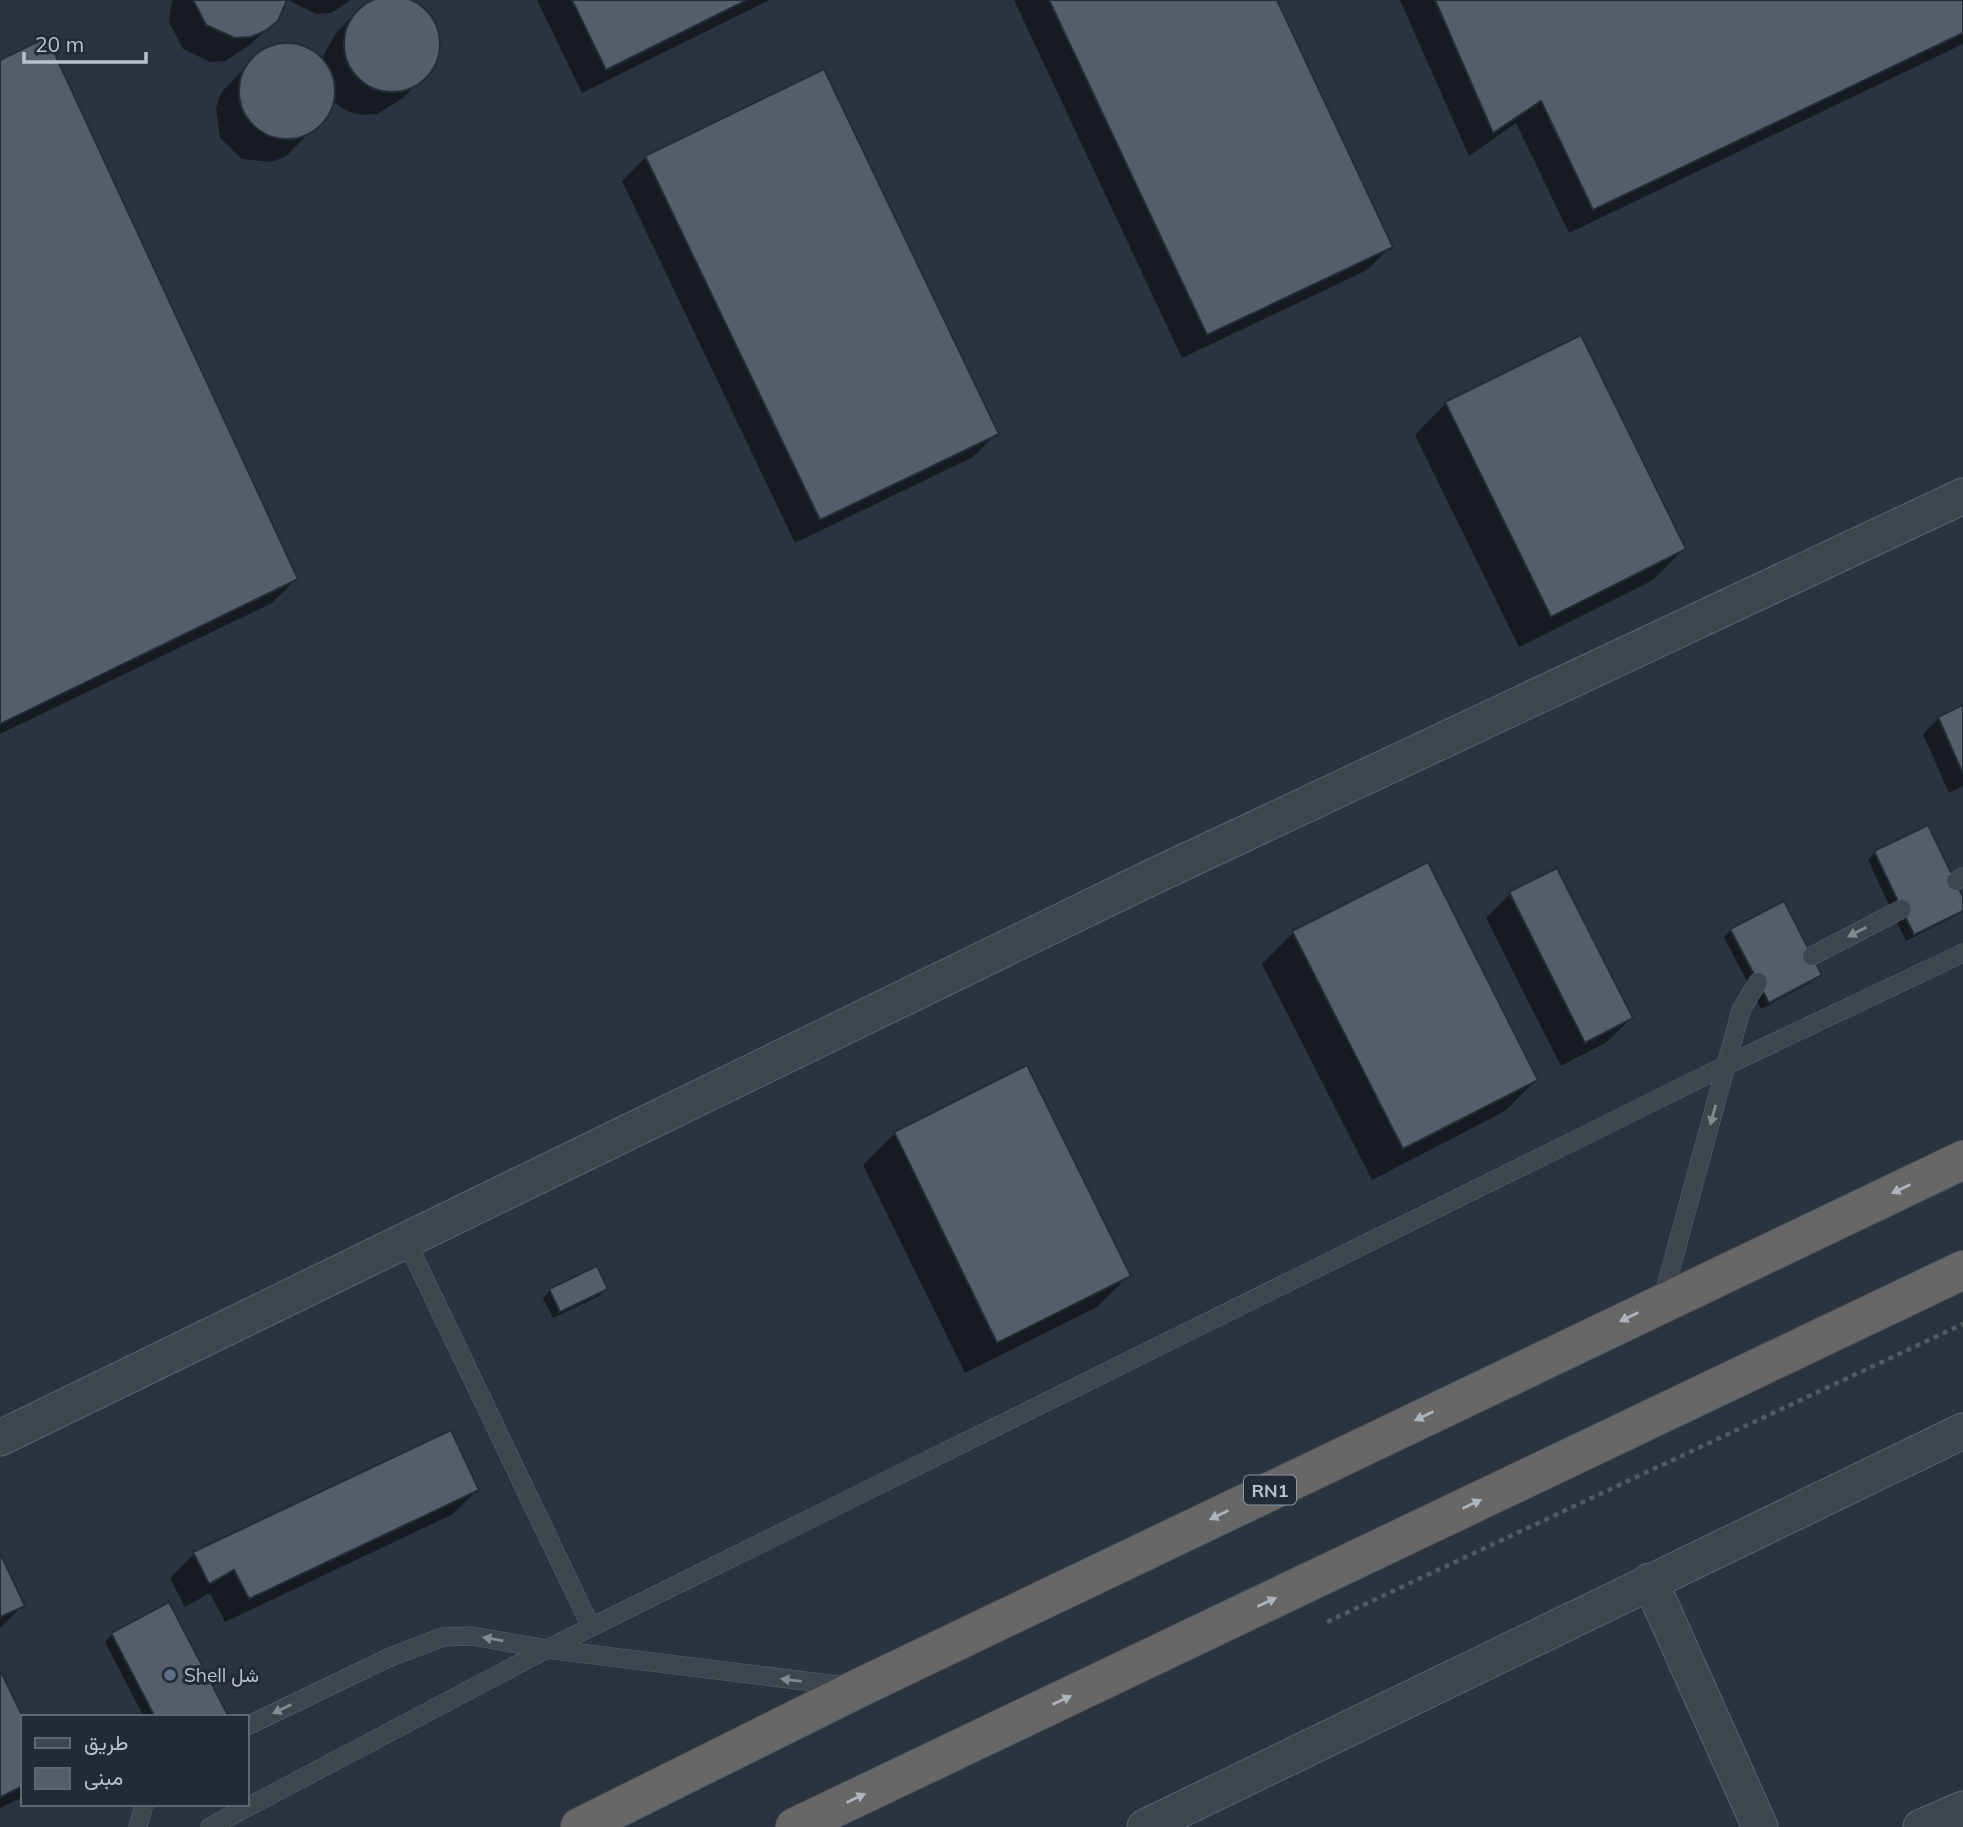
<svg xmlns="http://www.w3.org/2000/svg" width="1963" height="1827" font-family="Mulish,Vazirmatn,sans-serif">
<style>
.shadow{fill:#0007}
.building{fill:#535e6a;stroke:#242c37;stroke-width:2}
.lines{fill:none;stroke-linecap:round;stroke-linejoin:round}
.service-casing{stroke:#5b636d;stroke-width:19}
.minor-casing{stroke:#5b636d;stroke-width:37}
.trunk-casing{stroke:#48505a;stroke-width:40}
.path{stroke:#4c5d5f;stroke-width:4.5;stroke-dasharray:5 5;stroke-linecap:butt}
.service{stroke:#3e454f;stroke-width:18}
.minor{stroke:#3e454f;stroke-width:35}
.trunk{stroke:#686766;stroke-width:38}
.oneway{fill:#828993}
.oneway2{fill:#aeb4bb}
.service-dot{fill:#5c6f8a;stroke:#222a35;stroke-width:2.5}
.labels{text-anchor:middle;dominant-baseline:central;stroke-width:6;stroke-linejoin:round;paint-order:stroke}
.shield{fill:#222a35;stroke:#8c949d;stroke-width:2}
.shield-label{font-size:18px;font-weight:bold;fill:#bac1ca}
.poi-label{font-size:19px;fill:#bac1ca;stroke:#222a35;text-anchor:start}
</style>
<rect width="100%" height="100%" fill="#2a333f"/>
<!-- shadow -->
<g class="shadow">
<path d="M172,0H283L276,20L251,44L225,61L210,62L183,49L169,22Z"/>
<path d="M351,0L331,13L316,14L288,0Z"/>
<path d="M374,0H407L429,15L436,29L438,44L427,73L403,98L377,114L361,115L347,111L332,101L330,108L311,131L286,156L272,162L242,159L220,138L216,108L221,93L256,56L269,48L284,44L299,46L321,60L336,33L360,8Z"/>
<path d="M537,0H769L582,93Z"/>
<path d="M1014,0H1275L1391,246L1367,270L1182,358Z"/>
<path d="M1400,0H1963V44L1569,233L1516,123L1469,156Z"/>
<path d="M0,62L296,579L272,603L0,734Z"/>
<path d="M646,157L997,433L973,457L795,543L622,181Z"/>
<path d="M1446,403L1684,549L1653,580L1519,647L1415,435Z"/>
<path d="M1963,707V786L1949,793L1923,734L1939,718Z"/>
<path d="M1875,852L1963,902V912L1906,941L1868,860Z"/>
<path d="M1510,894L1631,1018L1607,1042L1561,1066L1486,918Z"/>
<path d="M1731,930L1820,975L1812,982L1761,1009L1724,937Z"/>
<path d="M1293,933L1536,1080L1505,1111L1372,1180L1262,964Z"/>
<path d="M895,1133L1128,1276L1097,1307L965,1373L863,1165Z"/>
<path d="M606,1289L599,1296L553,1318L543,1298L550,1290Z"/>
<path d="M477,1490L453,1514L225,1622L210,1593L185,1607L170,1578L194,1554Z"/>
<path d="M0,1557L23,1605L0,1628Z"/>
<path d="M112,1634L226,1717H144L105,1642Z"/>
<path d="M0,1674L23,1721V1797L0,1808Z"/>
</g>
<!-- building -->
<g class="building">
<circle cx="392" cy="44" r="48"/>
<path d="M193,0H287L278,21L265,31L251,37L235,38L206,25Z"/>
<path d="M572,0H747L606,70Z"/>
<path d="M1049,0H1277L1393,247L1207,335Z"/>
<path d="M1435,0H1963V33L1593,210L1541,101L1493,133Z"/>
<path d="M47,37L298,579L0,724V60Z"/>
<circle cx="287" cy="91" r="48"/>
<path d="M824,69L999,434L820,520L645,156Z"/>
<path d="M1581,335L1686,549L1551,617L1445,402Z"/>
<path d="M1963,705V774L1938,717Z"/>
<path d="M1928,825L1963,897V911L1914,935L1874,851Z"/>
<path d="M1428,862L1538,1080L1403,1149L1292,931Z"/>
<path d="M1557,868L1633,1018L1585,1043L1509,892Z"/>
<path d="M1784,901L1822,975L1769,1003L1730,929Z"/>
<path d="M1027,1065L1131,1276L997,1343L894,1132Z"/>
<path d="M597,1266L608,1289L560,1312L549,1289Z"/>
<path d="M451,1430L479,1490L249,1599L234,1570L209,1584L193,1552Z"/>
<path d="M0,1553L25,1606L0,1617Z"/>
<path d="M169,1602L229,1717H155L111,1633Z"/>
<path d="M0,1670L23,1717V1786L0,1797Z"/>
</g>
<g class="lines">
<!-- service casing -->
<g class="service-casing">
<g id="service">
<path d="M1956,881L1963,877"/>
<path d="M1812,956L1902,909"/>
<path d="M406,1240L591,1627"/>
<path d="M1662,1301L1741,1010L1758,982"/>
<path d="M247,1726L388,1658L443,1637L471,1636L547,1649L845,1686"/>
<path d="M138,1827L144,1804"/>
<path d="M210,1827L547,1649L1725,1066L1963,953"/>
</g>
</g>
<!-- minor casing -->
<g class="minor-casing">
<g id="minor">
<path d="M0,1438L1148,879L1963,496"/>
<path d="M1650,1581L1760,1827"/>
<path d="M1145,1827L1963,1431"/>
<path d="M1921,1827L1963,1809"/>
</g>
</g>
<!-- trunk casing -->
<g class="trunk-casing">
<g id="trunk">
<path d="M580,1827L859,1688L1963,1160"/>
<path d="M795,1827L1963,1270"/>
</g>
</g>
<!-- path -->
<path class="path" d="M1327,1622L1963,1324"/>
<!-- service -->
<use href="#service" class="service"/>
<!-- minor -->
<use href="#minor" class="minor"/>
<!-- trunk -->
<use href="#trunk" class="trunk"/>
</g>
<!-- one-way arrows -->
<defs><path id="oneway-solid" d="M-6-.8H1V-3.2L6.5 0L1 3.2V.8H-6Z" transform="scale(1.75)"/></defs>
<g class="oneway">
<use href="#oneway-solid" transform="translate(1857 932) rotate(153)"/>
<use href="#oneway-solid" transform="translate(1713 1115) rotate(105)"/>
<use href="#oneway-solid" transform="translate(493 1639) rotate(-170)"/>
<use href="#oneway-solid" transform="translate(791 1680) rotate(-173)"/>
<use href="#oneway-solid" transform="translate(282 1709) rotate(154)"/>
</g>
<g class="oneway2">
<use href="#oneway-solid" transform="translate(1901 1189) rotate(155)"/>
<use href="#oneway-solid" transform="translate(1629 1317) rotate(154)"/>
<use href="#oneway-solid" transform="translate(1424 1416) rotate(154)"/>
<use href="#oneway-solid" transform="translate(1472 1504) rotate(-25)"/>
<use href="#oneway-solid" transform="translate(1219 1515) rotate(154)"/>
<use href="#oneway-solid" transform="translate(1267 1602) rotate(-25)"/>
<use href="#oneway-solid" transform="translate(1062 1700) rotate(-25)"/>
<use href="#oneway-solid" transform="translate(856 1798) rotate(-25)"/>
</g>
<!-- markers -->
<circle class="service-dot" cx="170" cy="1675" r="7"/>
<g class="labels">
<!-- shield labels -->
<rect class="shield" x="1244" y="1475.5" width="52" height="29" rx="5"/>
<g class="shield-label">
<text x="1270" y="1490">RN1</text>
</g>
<!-- poi labels -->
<g class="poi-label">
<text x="184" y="1675">Shell شل</text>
</g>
</g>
<!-- legend -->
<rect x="21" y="1715" width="228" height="91" fill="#222a35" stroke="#5f6671" stroke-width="2"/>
<rect x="35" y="1738" width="35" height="10" fill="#3e454f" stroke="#5f6671" stroke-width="2"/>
<text x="84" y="1750" font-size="21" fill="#bac1ca">طريق</text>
<rect x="35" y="1768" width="35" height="21" fill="#535e6a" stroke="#5f6671" stroke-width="2"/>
<text x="84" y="1785" font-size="21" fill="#bac1ca">مبنى</text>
<!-- scale -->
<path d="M24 52v10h122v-10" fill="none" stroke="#bac1ca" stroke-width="3.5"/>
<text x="35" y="52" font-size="21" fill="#bac1ca" stroke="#222a35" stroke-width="5" paint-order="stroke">20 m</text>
</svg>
